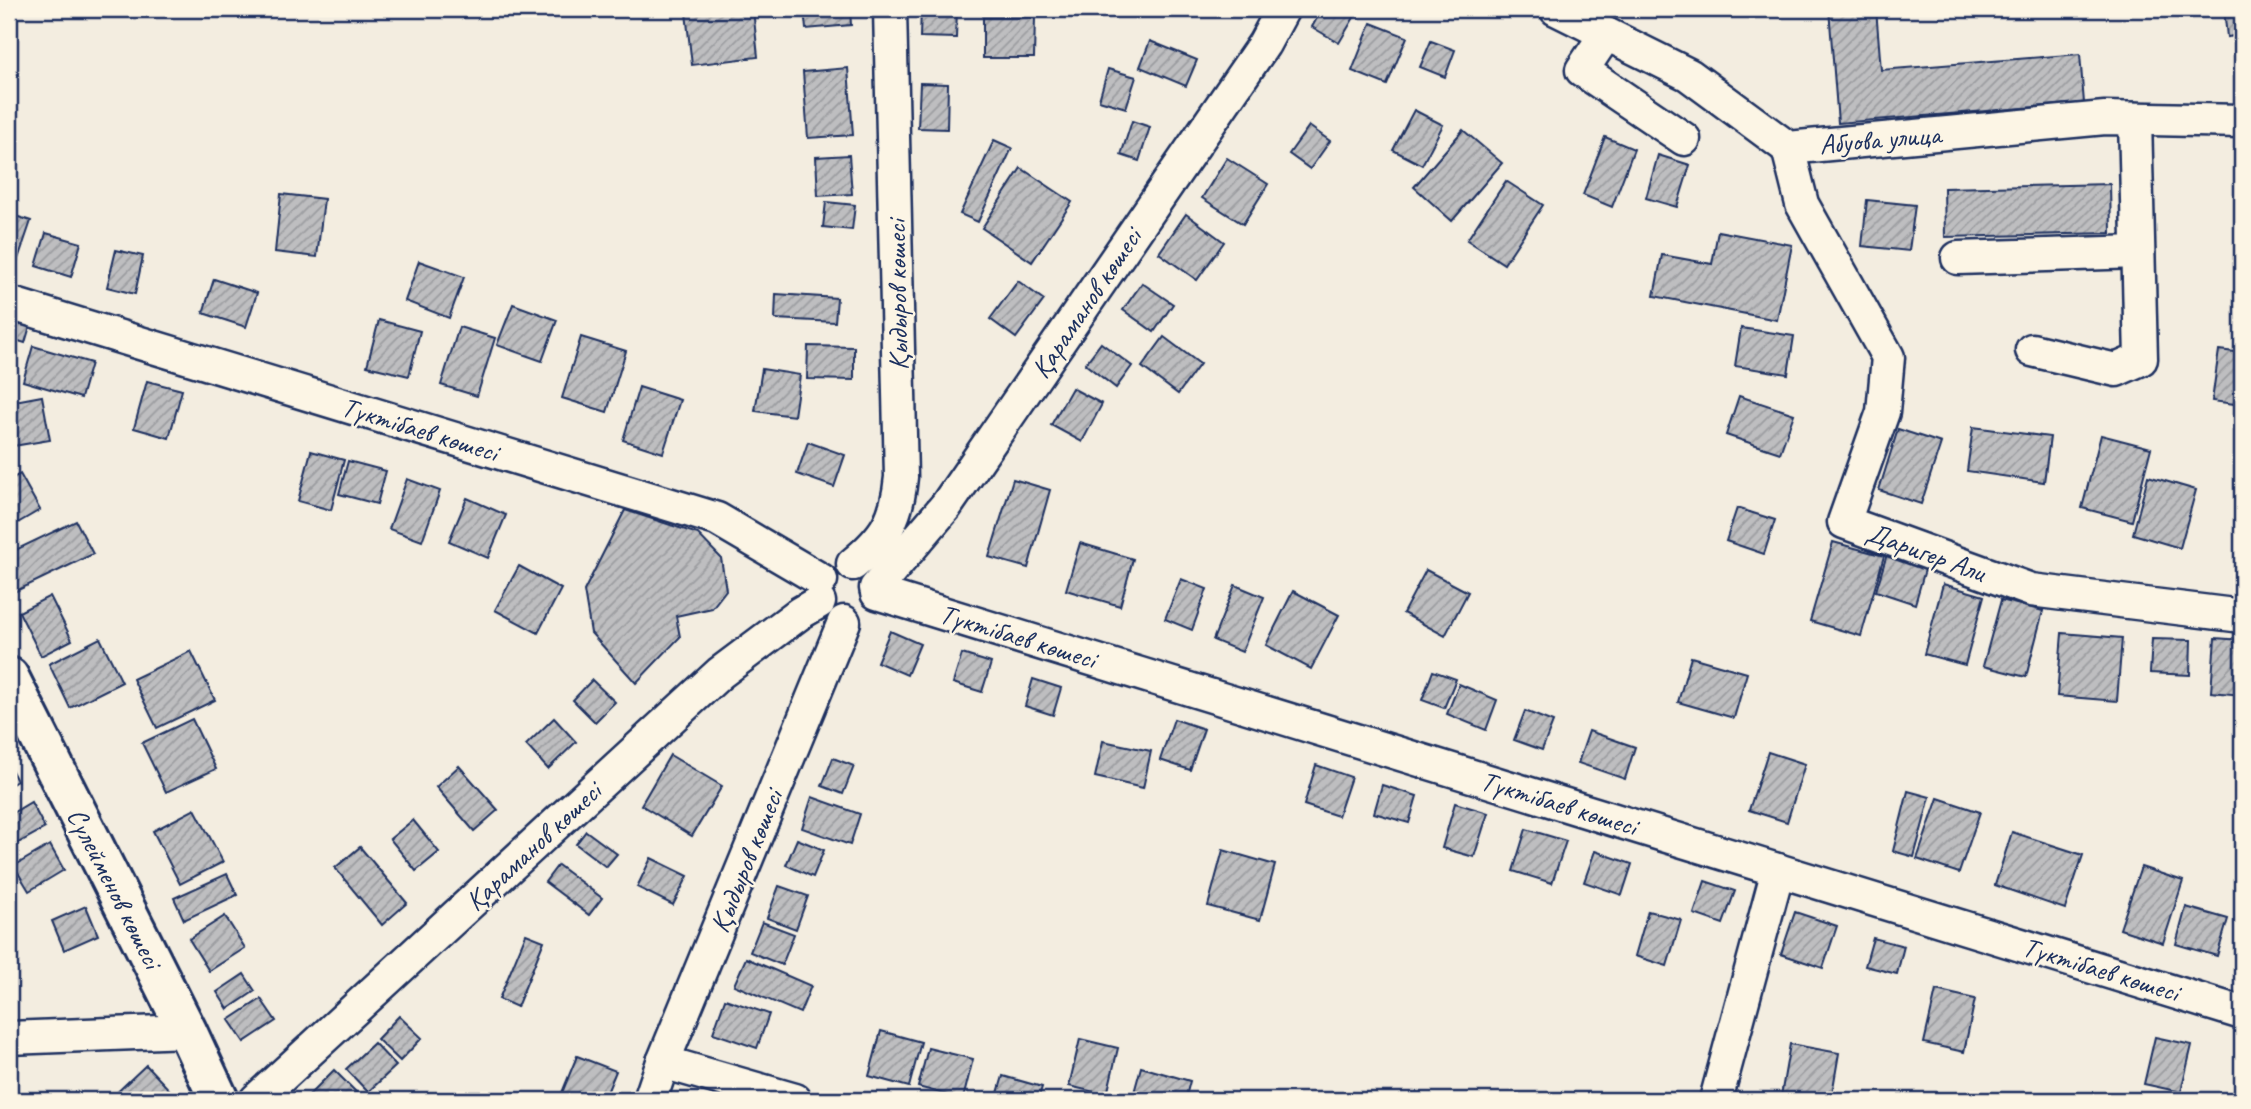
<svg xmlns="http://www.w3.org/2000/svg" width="2251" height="1109" font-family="Caveat,sans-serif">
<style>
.building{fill:url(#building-hatch);stroke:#1b2f5e;stroke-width:2}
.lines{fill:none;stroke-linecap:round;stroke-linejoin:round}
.minor-casing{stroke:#1b2f5e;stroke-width:37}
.major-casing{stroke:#1b2f5e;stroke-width:44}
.minor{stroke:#fcf5e5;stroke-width:32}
.major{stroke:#fcf5e5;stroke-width:38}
.labels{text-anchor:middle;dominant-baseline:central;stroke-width:5;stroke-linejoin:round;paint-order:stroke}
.street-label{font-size:28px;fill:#1b2f5e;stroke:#fcf5e5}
</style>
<defs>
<pattern id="building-hatch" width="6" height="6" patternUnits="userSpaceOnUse" patternTransform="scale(1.75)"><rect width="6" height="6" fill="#bebec0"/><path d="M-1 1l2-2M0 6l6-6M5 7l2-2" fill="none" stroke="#9a9b9f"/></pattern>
</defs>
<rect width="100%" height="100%" fill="#f3ede0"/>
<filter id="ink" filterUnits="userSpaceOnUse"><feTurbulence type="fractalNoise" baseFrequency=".0143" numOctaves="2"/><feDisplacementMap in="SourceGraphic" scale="14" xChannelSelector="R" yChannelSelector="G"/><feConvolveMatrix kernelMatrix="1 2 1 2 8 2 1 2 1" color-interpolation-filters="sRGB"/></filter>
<g filter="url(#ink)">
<!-- building -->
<g class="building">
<path d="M721,9H753L758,57L692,65L686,13Z"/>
<path d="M804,9H850L851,25L806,29Z"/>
<path d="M921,9H957L956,38L920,37Z"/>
<path d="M1322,9H1347L1356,14L1339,43L1312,27Z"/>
<path d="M1829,9H1876L1881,70L2080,54L2084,103L1838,123Z"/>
<path d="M2224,9H2242V35L2227,37Z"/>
<path d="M983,17H1035L1034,58H983Z"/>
<path d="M1371,23L1407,37L1387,85L1352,71Z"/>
<path d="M1150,41L1197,60L1186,86L1140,67Z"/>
<path d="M1431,41L1455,50L1445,77L1420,67Z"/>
<path d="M848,68L853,135L808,138L803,72Z"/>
<path d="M1108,69L1136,77L1126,108L1099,100Z"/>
<path d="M920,83L948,84L947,129L918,128Z"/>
<path d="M1414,110L1443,125L1422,165L1393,150Z"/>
<path d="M1132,121L1150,127L1139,161L1121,155Z"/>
<path d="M1309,126L1330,141L1310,169L1289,154Z"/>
<path d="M1463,130L1502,163L1452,221L1414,187Z"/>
<path d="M1605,137L1634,149L1612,207L1583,195Z"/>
<path d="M994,140L1012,148L978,222L960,214Z"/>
<path d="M849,155L852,194L818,196L816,157Z"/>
<path d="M1658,155L1690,165L1677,207L1646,198Z"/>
<path d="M1227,158L1268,184L1243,224L1202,198Z"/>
<path d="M1021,168L1072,202L1032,262L982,228Z"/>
<path d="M1506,181L1543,205L1504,264L1467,240Z"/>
<path d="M2110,184L2111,233L1945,237L1944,188Z"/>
<path d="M281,194L324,199L317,257L275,252Z"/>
<path d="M1867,200L1915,205L1909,251L1862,246Z"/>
<path d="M826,202L855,205L852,230L823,227Z"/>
<path d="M9,214L31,221L17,262L9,259Z"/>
<path d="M1186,214L1224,242L1197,280L1159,253Z"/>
<path d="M1718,231L1792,245L1777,320L1654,296L1662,255L1712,264Z"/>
<path d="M46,233L81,243L71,277L36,266Z"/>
<path d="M116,250L143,256L135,294L107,287Z"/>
<path d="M419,261L464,277L449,318L405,301Z"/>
<path d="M214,279L257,293L246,327L203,313Z"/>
<path d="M1018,281L1044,300L1016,338L990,319Z"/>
<path d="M1142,283L1173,304L1154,332L1123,310Z"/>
<path d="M776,294L837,298L835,322L775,319Z"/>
<path d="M513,304L557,320L542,361L497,345Z"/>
<path d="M9,320L30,326L25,343L9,338Z"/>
<path d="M379,320L420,331L409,376L367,366Z"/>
<path d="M459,327L495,338L477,396L441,385Z"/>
<path d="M1741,328L1794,336L1788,374L1735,366Z"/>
<path d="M581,337L626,351L607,412L562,398Z"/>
<path d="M1164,337L1200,364L1178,394L1142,367Z"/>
<path d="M1101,343L1132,366L1116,388L1085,364Z"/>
<path d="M33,346L91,363L81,398L23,381Z"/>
<path d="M808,346L854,347V380L807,379Z"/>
<path d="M2219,350L2242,353V405L2212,401Z"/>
<path d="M762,369L800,375L794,416L755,411Z"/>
<path d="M147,381L182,390L169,438L134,428Z"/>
<path d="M639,387L680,400L663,453L623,440Z"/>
<path d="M1072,388L1102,404L1082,442L1051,425Z"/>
<path d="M42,396L50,440L13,446L9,422V402Z"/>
<path d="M1739,396L1794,414L1780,453L1726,435Z"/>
<path d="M1973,427L2050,437L2044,482L1967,471Z"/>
<path d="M1898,429L1941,443L1921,504L1879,490Z"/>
<path d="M2101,435L2151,448L2132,521L2082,508Z"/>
<path d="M808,442L845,455L834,487L797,474Z"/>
<path d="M311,451L344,460L331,510L298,501Z"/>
<path d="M348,461L386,471L377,504L339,494Z"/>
<path d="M20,474L40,510L9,528V480Z"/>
<path d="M2148,476L2196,490L2180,548L2133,534Z"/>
<path d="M407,479L440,491L422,541L389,529Z"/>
<path d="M1013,479L1050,490L1028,568L989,557Z"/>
<path d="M467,498L506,515L488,558L449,541Z"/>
<path d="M1737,508L1775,520L1764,554L1726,541Z"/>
<path d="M625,510L698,534L721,558L726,590L712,608L676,616L680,637L636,683L591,633L584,591Z"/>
<path d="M76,521L93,554L10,594L9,553Z"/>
<path d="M1833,542L1884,556L1861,636L1810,621Z"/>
<path d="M1080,543L1133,559L1120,606L1066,590Z"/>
<path d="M1887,554L1926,566L1915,604L1876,591Z"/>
<path d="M519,566L561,589L538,633L495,610Z"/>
<path d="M1426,570L1468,592L1445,636L1403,613Z"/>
<path d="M1181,579L1207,589L1192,630L1165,619Z"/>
<path d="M1943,584L1984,596L1965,665L1924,654Z"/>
<path d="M1235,585L1264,597L1242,652L1213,640Z"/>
<path d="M1293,591L1339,615L1311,669L1266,645Z"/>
<path d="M50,596L72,640L41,656L19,612Z"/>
<path d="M2001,600L2043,611L2026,677L1983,666Z"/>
<path d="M890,631L920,644L907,675L877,662Z"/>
<path d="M2062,633L2122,638L2117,701L2057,696Z"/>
<path d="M100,638L122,682L70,708L49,664Z"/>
<path d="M2215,638L2242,640V695L2211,692Z"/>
<path d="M2152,639L2191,640L2190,675L2150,673Z"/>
<path d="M191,651L215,700L157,728L133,679Z"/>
<path d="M962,654L991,663L982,692L953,683Z"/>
<path d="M1691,657L1747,673L1734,718L1678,702Z"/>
<path d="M1433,671L1456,679L1444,708L1422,700Z"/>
<path d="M1033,679L1061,688L1053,715L1025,706Z"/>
<path d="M592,680L615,702L595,722L573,700Z"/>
<path d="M1459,684L1497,700L1486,730L1447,714Z"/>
<path d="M1525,711L1553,722L1542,750L1514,740Z"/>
<path d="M554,718L576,742L548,769L526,745Z"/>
<path d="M192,719L216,769L166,792L142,743Z"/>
<path d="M1174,719L1204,729L1190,770L1160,760Z"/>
<path d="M1589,731L1635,747L1625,779L1578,763Z"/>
<path d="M1103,741L1151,751L1143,788L1095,777Z"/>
<path d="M1768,752L1805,764L1787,822L1749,810Z"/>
<path d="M670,755L722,786L692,836L641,805Z"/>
<path d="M833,758L854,766L843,794L822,786Z"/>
<path d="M9,765L17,781L9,786Z"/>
<path d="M1316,765L1351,777L1338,816L1304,805Z"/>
<path d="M459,766L498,810L474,831L436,787Z"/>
<path d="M1382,785L1417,796L1409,823L1374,813Z"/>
<path d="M1908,791L1930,797L1914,857L1893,851Z"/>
<path d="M812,797L860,814L850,845L802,828Z"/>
<path d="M1938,798L1980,812L1959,873L1917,859Z"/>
<path d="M31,802L45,828L9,848V815Z"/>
<path d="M1455,803L1488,813L1474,857L1442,848Z"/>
<path d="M195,809L223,862L180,884L153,831Z"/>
<path d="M413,820L439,852L416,871L390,839Z"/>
<path d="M1526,829L1566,841L1552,883L1513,871Z"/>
<path d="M586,831L617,854L606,867L576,844Z"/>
<path d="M2012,832L2083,855L2065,909L1995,885Z"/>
<path d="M797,839L824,850L813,877L786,865Z"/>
<path d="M50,845L64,870L29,891L14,866Z"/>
<path d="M360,847L407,903L382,925L335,868Z"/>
<path d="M1223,850L1275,865L1260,920L1208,906Z"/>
<path d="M1595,851L1632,864L1622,895L1584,882Z"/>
<path d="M651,858L688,876L673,905L637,887Z"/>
<path d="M558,865L602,898L589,915L545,882Z"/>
<path d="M2141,867L2183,881L2163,943L2120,929Z"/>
<path d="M227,874L237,895L184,920L174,898Z"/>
<path d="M1705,881L1735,891L1723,924L1694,914Z"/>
<path d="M779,886L808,896L796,929L767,918Z"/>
<path d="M86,906L98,935L64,950L52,921Z"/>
<path d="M2186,907L2228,919L2217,956L2176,944Z"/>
<path d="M1648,911L1681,920L1667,966L1635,956Z"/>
<path d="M1795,912L1837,926L1823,968L1781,954Z"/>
<path d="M225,916L245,948L209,971L189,939Z"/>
<path d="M762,922L794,934L782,965L750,952Z"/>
<path d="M526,934L544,941L517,1007L499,999Z"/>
<path d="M1873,938L1904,946L1897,974L1865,966Z"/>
<path d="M746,958L811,986L800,1013L734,985Z"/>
<path d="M244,974L255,991L228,1009L217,992Z"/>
<path d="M1936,990L1975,999L1964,1052L1924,1043Z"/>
<path d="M261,999L276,1021L244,1042L229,1020Z"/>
<path d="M725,999L769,1014L757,1048L713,1033Z"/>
<path d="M399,1016L422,1038L400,1061L377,1039Z"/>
<path d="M881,1031L921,1042L909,1087L869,1076Z"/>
<path d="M2155,1037L2192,1045L2181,1092L2144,1084Z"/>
<path d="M1080,1039L1118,1048L1107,1095L1069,1086Z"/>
<path d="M374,1043L396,1066L368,1092L346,1069Z"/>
<path d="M1790,1044L1839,1053L1831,1100H1804L1781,1096Z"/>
<path d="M928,1048L973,1059L963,1099L918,1087Z"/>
<path d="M577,1056L616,1071L604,1100H559Z"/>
<path d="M146,1065L179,1100H109Z"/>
<path d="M1141,1067L1190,1081L1185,1100H1132Z"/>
<path d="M334,1070L364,1100H304Z"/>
<path d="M1003,1076L1042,1087L1038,1100H996Z"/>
</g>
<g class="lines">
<!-- minor casing -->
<g class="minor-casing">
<g id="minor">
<path d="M1556,9L1689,75L1788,148L2105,118L2242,121"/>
<path d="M1606,34L1582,70L1684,139"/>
<path d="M1788,148L1802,204L1888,357L1883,412L1844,522L2031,590L2242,616"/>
<path d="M1958,258L2138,252"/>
<path d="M9,303L717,519L821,580"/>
<path d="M2032,350L2116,370L2141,359L2135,119"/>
<path d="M853,564C886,537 897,519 901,477L890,9"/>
<path d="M876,588L946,506L1264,44L1283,9"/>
<path d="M877,593L2242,1013"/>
<path d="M9,1038L187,1031"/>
<path d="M663,1062L795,1100"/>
<path d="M256,1100L720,673L800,613L819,602"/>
<path d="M650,1100L663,1062L844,622"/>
<path d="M1716,1100L1778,870"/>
</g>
</g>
<!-- major casing -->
<g class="major-casing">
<path id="major" d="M9,677L187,1031L219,1100"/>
</g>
<!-- minor -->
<use href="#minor" class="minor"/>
<!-- major -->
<use href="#major" class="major"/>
</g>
</g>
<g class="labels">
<!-- street labels -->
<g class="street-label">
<text transform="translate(1880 139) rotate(-5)">Абуова улица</text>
<text transform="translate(897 295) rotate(-91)">Қыдыров көшесі</text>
<text transform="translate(1086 303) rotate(-56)">Қараманов көшесі</text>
<text transform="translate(420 429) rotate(17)">Түктібаев көшесі</text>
<text transform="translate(1926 552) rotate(20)">Даригер Али</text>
<text transform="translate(1018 636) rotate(17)">Түктібаев көшесі</text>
<text transform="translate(1559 803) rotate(17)">Түктібаев көшесі</text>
<text transform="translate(533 846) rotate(-43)">Қараманов көшесі</text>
<text transform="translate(746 861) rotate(-68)">Қыдыров көшесі</text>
<text transform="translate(115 888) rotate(63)">Сүлейменов көшесі</text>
<text transform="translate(2101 969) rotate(17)">Түктібаев көшесі</text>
</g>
</g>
<!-- margin -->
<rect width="2251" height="1109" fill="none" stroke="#fcf5e5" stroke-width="35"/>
<rect x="18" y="18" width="2216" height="1074" fill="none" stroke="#1b2f5e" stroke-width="2.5" filter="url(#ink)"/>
</svg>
